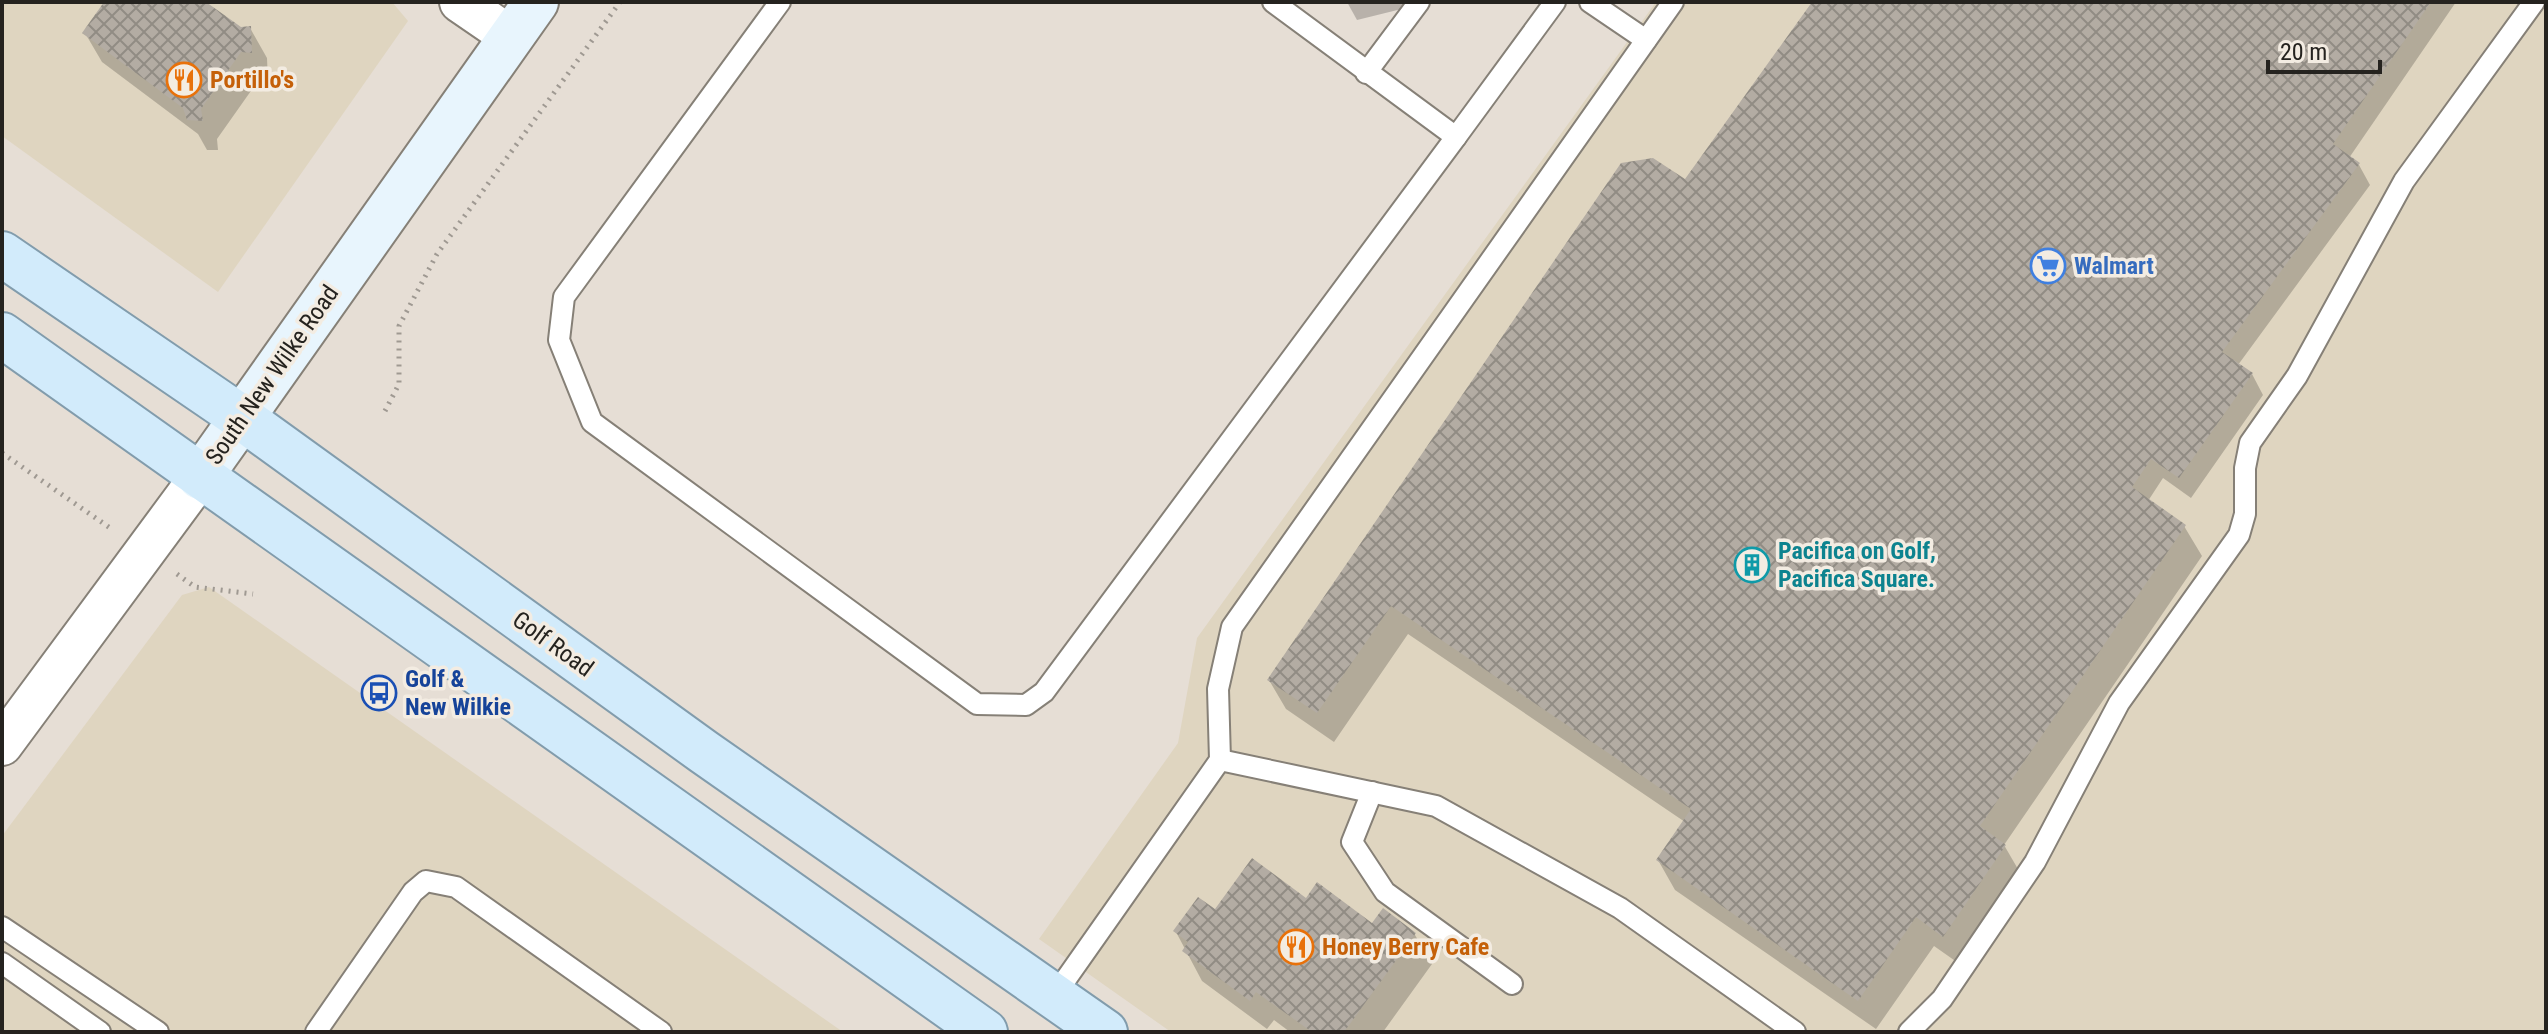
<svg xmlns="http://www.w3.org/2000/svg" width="2548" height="1034" font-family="'Roboto Condensed',sans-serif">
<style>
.commercial{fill:#dfd5c0}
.shadow{fill:#0003}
.building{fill:url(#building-cross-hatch)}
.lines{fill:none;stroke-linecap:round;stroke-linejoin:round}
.lane-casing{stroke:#868077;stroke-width:24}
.street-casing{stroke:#868077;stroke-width:44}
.secondary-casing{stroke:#868077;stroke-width:48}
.primary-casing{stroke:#829cac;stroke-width:48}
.path{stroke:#9f9992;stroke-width:5;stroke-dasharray:2 6;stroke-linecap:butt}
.lane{stroke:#fff;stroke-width:20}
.street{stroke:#fff;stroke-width:40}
.secondary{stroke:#e8f5fd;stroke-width:44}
.primary{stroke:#d2ebfb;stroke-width:44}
.labels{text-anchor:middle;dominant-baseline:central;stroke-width:7;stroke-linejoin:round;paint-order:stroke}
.food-label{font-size:24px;font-weight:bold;fill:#c56008;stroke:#f3ece2;text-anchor:start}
.shop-label{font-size:24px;font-weight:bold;fill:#366cbe;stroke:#f3ece2;text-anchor:start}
.street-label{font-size:24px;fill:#25231f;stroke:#f3ece2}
.culture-label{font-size:24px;font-weight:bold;fill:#0d838f;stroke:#f3ece2;text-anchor:start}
.transit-label{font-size:24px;font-weight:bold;fill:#164399;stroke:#f3ece2;text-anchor:start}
</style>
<defs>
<pattern id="building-cross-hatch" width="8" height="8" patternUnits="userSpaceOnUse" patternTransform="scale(2)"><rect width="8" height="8" fill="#b3aca3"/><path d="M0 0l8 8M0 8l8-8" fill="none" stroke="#918c84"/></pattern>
</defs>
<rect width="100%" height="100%" fill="#e6ded5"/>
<!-- commercial -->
<g class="commercial">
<path d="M2,2H392L408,21L218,292L2,136Z"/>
<path d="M1656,2H2546V1032H1171L1039,939L1178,743L1197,638Z"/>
<path d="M209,587L843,1032H2V836L182,595Z"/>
</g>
<!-- shadow -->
<g class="shadow">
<path d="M106,2H203L241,29L250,28L267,58L268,82L258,81L217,139L218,150H207L198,134L102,62L85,33Z"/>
<path d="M1347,2H1430L1357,20Z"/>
<path d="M1815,2H2456L2349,158L2359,165L2370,185L2238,365L2252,374L2263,395L2191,498L2163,478L2148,501L2184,526L2202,556L2004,845L2022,876L1961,965L1934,946L1876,1029L1675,890L1658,860L1685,822L1408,634L1334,742L1286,709L1269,680L1692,187Z"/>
<path d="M1306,900L1372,925L1383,911L1415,935L1432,964L1383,1032H1290L1274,1020L1267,1029L1202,981L1176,932L1215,911Z"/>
</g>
<!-- building -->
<g class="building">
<path d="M104,2H206L241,27L251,26L252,53L241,52L201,109L203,121L187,120L183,108L82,33Z"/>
<path d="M1812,2H2431L2333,144L2360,163L2222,352L2253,373L2179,478L2151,459L2132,487L2186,525L1980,826L2006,845L1943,937L1916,917L1858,1001L1656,860L1691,809L1391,606L1317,713L1267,680L1621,163L1653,158L1685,179Z"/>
<path d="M1252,858L1306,898L1317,882L1372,923L1383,908L1416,933L1344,1032H1312L1256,992L1250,1001L1182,951L1188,942L1173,931L1198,897L1215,909Z"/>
</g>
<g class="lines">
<!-- lane casing -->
<g class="lane-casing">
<g id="lane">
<path d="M780,2L564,297L559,340L592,422L977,704L1026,705L1044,692L1456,137"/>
<path d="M1273,2L1456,137L1555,2"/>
<path d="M1590,2L1646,40"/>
<path d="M1366,73L1419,2"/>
<path d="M1220,760L1436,806L1620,908L1795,1032"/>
<path d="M1372,792L1352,842L1385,892L1512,984"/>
<path d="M2,927L158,1032"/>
<path d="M2,963L100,1032"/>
<path d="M1054,996L1220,760L1218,689L1232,627L1673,2"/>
<path d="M316,1032L413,892L426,881L456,887L661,1032"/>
<path d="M1909,1032L1942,999L2035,862L2119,703L2239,535L2245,514V468L2250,443L2297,376L2404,181L2534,2"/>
</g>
</g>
<!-- street casing -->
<g class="street-casing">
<g id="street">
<path d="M460,2L511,37"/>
<path d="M2,745L200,477"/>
</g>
</g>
<!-- secondary casing -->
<g class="secondary-casing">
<path id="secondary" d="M200,477L536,2"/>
</g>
<!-- primary casing -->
<g class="primary-casing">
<g id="primary">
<path d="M2,254L242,418L704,752L1105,1032"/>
<path d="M2,335L985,1032"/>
</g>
</g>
<!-- path -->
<g class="path">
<path d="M385,411L399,384V326L437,254L620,2"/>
<path d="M2,453L113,530"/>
<path d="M177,574L195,587L253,594"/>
</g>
<!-- lane -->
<use href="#lane" class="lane"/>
<!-- street -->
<use href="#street" class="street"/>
<!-- secondary -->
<use href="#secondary" class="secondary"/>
<!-- primary -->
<use href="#primary" class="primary"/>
</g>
<!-- icons -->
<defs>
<g id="restaurant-ring" transform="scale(1.8)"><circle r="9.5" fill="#f3ece2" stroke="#e8710a" stroke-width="1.5"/><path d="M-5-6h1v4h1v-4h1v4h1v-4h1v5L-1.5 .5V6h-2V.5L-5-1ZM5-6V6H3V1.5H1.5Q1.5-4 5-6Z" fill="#e8710a"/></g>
<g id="supermarket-ring" transform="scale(1.8)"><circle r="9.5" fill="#f3ece2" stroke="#3f7fe0" stroke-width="1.5"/><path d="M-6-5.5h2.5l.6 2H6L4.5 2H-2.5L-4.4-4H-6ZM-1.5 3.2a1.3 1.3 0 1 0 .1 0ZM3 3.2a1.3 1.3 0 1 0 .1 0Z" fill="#3f7fe0"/></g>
<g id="building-ring" transform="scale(1.8)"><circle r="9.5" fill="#f3ece2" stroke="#0f9aa8" stroke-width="1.5"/><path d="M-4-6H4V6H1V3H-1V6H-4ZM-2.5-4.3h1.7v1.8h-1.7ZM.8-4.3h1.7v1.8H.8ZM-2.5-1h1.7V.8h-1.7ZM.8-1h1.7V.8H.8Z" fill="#0f9aa8"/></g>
<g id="bus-ring" transform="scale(1.8)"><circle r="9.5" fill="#f3ece2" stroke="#1a4fb4" stroke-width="1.5"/><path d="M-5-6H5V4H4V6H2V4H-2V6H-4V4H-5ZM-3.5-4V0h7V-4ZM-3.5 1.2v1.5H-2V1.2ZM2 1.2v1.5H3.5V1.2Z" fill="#1a4fb4"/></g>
</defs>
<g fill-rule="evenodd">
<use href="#restaurant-ring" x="184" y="80"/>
<use href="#supermarket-ring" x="2048" y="266"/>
<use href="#building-ring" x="1752" y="565"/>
<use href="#bus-ring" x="379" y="693"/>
<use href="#restaurant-ring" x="1296" y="947"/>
</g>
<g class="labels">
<!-- food labels -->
<g class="food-label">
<text x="210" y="80">Portillo's</text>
<text x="1322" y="947">Honey Berry Cafe</text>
</g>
<!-- shop labels -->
<g class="shop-label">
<text x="2074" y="266">Walmart</text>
</g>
<!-- street labels -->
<g class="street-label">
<text transform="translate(272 375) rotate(-55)">South New Wilke Road</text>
<text transform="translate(553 644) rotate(36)">Golf Road</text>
</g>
<!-- culture labels -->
<g class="culture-label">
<text x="1778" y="551">Pacifica on Golf,<tspan x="1778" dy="28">Pacifica Square.</tspan></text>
</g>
<!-- transit labels -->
<g class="transit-label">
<text x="405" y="679">Golf &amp;<tspan x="405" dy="28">New Wilkie</tspan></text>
</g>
</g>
<!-- border -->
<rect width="2548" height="1034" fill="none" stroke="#25231f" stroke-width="8"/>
<!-- scale -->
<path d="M2268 60v12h112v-12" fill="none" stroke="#25231f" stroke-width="4"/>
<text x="2280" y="60" font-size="24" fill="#25231f" stroke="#f3ece2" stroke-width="6" paint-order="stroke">20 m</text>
</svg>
